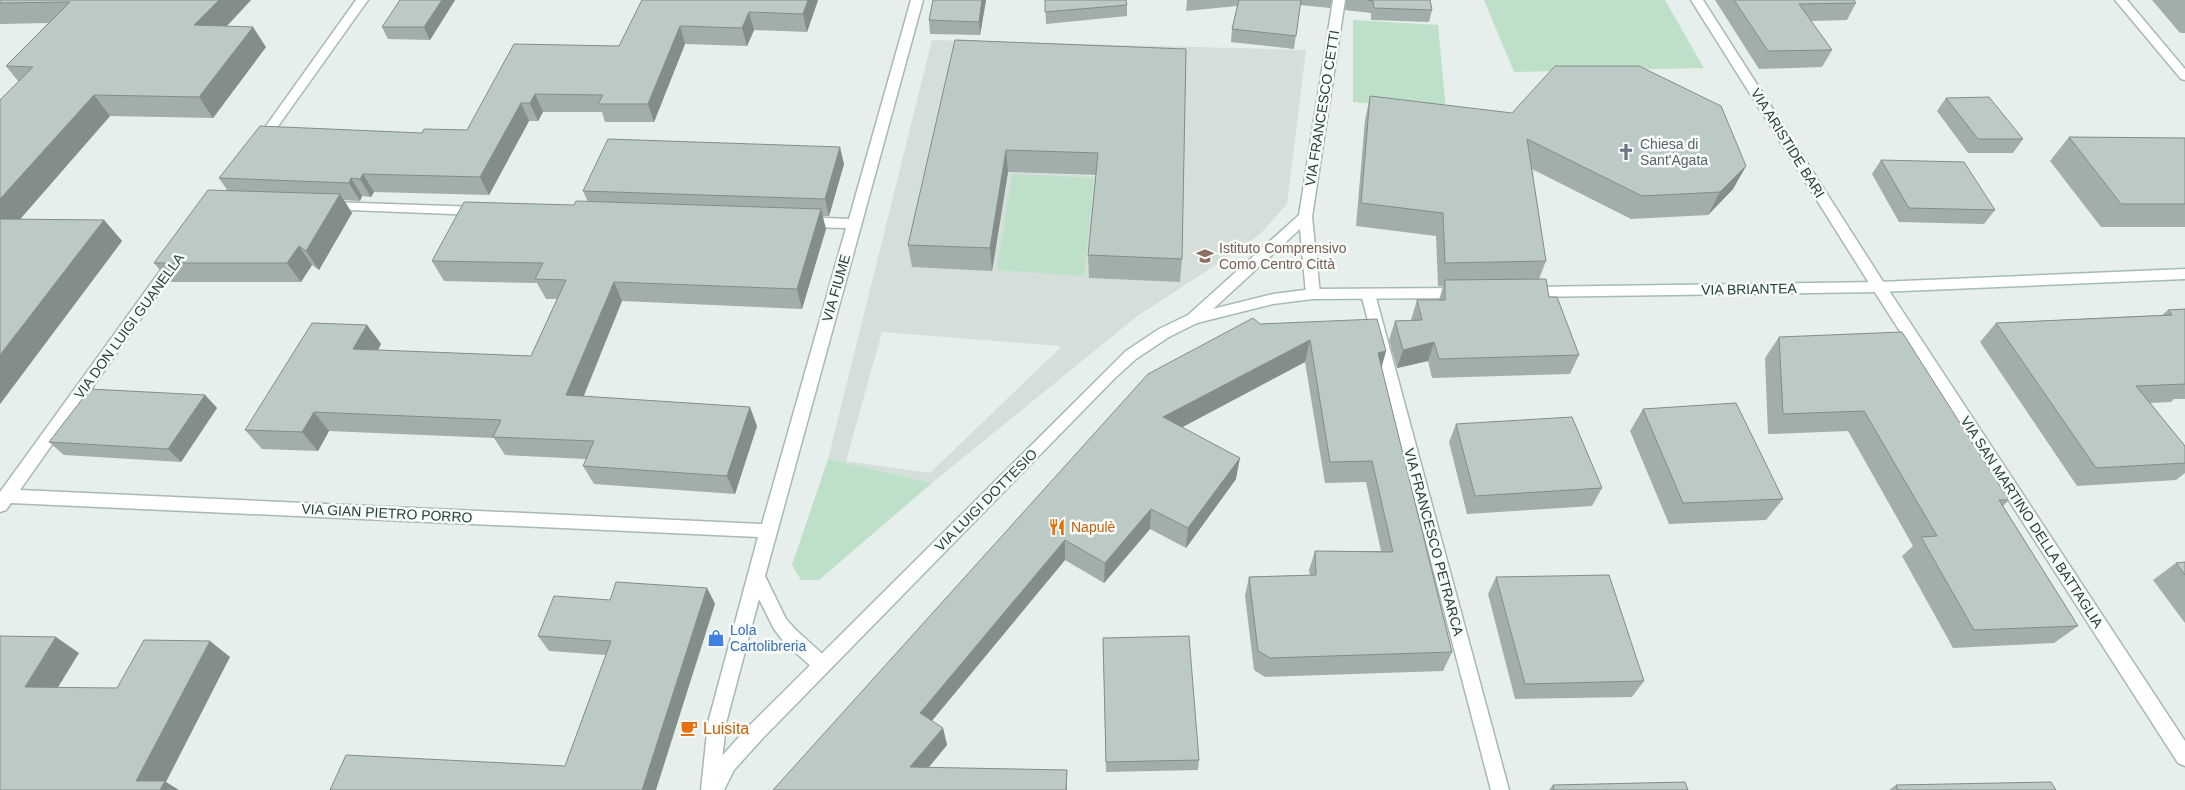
<svg xmlns="http://www.w3.org/2000/svg" width="2185" height="790" font-family="Arial,sans-serif">
<style>
.built{fill:#d4dfda;fill-rule:evenodd}
.green{fill:#bfe0c8}
.lines{fill:none;stroke-linecap:round;stroke-linejoin:round}
.minor-casing{stroke:#a8b8b2;stroke-width:3}
.secondary-casing{stroke:#a4bbb3;stroke-width:3}
.minor{fill:#fff;fill-rule:evenodd}
.secondary{fill:#fff;fill-rule:evenodd}
.wall{fill:#a1aea9}
.shaded-wall{fill:#838d89}
.building{fill:#bbcac4;stroke:#838d89}
.labels{text-anchor:middle;dominant-baseline:central;stroke-width:5;stroke-linejoin:round;paint-order:stroke}
.street-label{font-size:14px;fill:#24423a;stroke:#f7fbf9}
.worship-label{font-size:14px;fill:#5b616d;stroke:#f7fbf9;text-anchor:start}
.education-label{font-size:14px;fill:#785e54;stroke:#f7fbf9;text-anchor:start}
.food-label{font-size:14px;fill:#c56008;stroke:#f7fbf9;text-anchor:start}
.shop-label{font-size:14px;fill:#366cbe;stroke:#f7fbf9;text-anchor:start}
.near-food-label{font-size:16px;fill:#c56008;stroke:#f7fbf9;text-anchor:start}
</style>
<rect width="100%" height="100%" fill="#e6efeb"/>
<!-- built -->
<path class="built" d="M932,40L1306,50L1287,204L1262,232L1246,245L1136,317L932,483L828,459ZM958,62L1184,71L1098,176L1008,172L992,270ZM882,332L1060,346L1061,347L930,473L846,461Z"/>
<!-- green -->
<g class="green">
<path d="M1484,0H1665L1704,68L1514,72Z"/>
<path d="M1353,20L1438,25L1446,110L1353,102Z"/>
<path d="M1012,174L1094,178L1084,276L997,270Z"/>
<path d="M828,459L932,483L819,580H801L792,565Z"/>
</g>
<g class="lines">
<!-- minor casing -->
<g class="minor-casing">
<g id="minor">
<path d="M356,0H368L264,146H256L254,143L256,140Z"/>
<path d="M911,0H923L765,576L786,619L796,630L828,659L831,665L828,671L822,673L816,671L784,642L774,629L759,599L726,723L719,790H701L708,723L758,537L11,503L6,510L0,512V492L171,256H181L183,259L181,262L20,490L762,524L846,228L804,227L799,225L797,222L799,219L804,217L849,219Z"/>
<path d="M1333,0H1345L1312,217L1320,294L1318,298H1308L1306,294L1300,229L1198,323L1193,324L1188,323L1186,319L1188,315L1299,215Z"/>
<path d="M1691,0H1703L1884,283L2185,741V766L2178,763L1874,291Z"/>
<path d="M2115,0H2127L2185,69V80L2181,79Z"/>
<path d="M329,202L478,207L483,208L485,211L483,214L478,215L324,209L322,206Z"/>
<path d="M1368,289L1373,290L1375,294L1509,790H1491L1361,294L1363,290Z"/>
</g>
</g>
<!-- secondary casing -->
<g class="secondary-casing">
<g id="secondary">
<path d="M2185,269V279L1879,292L1528,297L1523,296L1521,292L1523,288L1528,287L1879,282Z"/>
<path d="M1460,288L1465,289L1467,293L1465,297L1460,298L1313,299L1273,304L1197,323L1169,337L1136,359L1115,378L762,739L734,770L724,790H705L720,758L748,727L1126,351L1159,329L1188,315L1273,294L1313,289Z"/>
</g>
</g>
<!-- minor -->
<use href="#minor" class="minor"/>
<!-- secondary -->
<use href="#secondary" class="secondary"/>
</g>
<!-- wall -->
<g class="wall">
<path d="M0,0H251L227,26L266,47L213,118L110,116L20,219L104,220L122,241L0,404L18,81L6,66L48,23L0,24Z"/>
<path d="M400,0H455L430,40L388,39L382,27Z"/>
<path d="M642,0H818L807,32L754,30L747,46L685,44L654,122H605L602,112H543L538,121H529L489,195L374,192L371,197L362,196L360,201L344,200L352,213L319,270L312,265L301,282H170L154,263L227,190L219,178L422,133L467,130L619,46Z"/>
<path d="M986,0L980,35L930,34L929,20Z"/>
<path d="M1045,0L1127,5V16L1046,24Z"/>
<path d="M1187,0H1332L1330,8L1300,5L1294,49L1231,42L1232,29L1237,6L1186,11Z"/>
<path d="M1346,0H1430L1432,10L1429,22L1371,20V13L1345,10Z"/>
<path d="M1715,0H1854L1856,3L1847,20L1811,21L1832,50L1822,67L1759,69Z"/>
<path d="M2152,0H2185V33H2180Z"/>
<path d="M955,40L1186,49L1182,259L1180,282L1089,278L1088,255L1096,175L1008,172L992,271L912,267L908,245Z"/>
<path d="M1370,96L1746,166L1733,189L1708,215L1631,219L1532,169L1546,261L1539,279L1549,297L1579,355L1570,374L1432,378L1428,361L1397,368L1389,340L1395,321L1411,320L1417,300H1439L1443,286H1438L1436,236L1356,226L1365,120Z"/>
<path d="M1946,98L2023,139L2013,153H1968L1937,111Z"/>
<path d="M2069,137L2185,138V227H2101L2050,161Z"/>
<path d="M1881,160L1995,210L1984,224L1899,222L1872,174Z"/>
<path d="M844,164L829,216H822L826,229L802,309L622,301L584,396L757,426L735,494L594,484L583,466L586,459L505,455L494,438L329,431L318,451L262,449L245,430L367,325L381,344L378,350L531,356L557,299H546L537,283L444,281L432,261L574,205L588,202L583,191Z"/>
<path d="M2185,309V399H2174L2171,402L2150,403L2185,446V473L2176,480L2077,486L1980,342L1996,323L2162,315L2168,310Z"/>
<path d="M1260,324L1386,351L1381,367L1452,652L1443,671L1265,677L1254,670L1245,596L1249,577L1310,575L1309,570L1315,551H1381L1366,482L1325,483L1305,362L1182,427L1236,479L1186,548L1150,529L1104,583L1065,560L932,721L943,728L947,745L928,768L1067,770V790H773Z"/>
<path d="M1779,337L2009,500L2003,506L2078,626L2054,643L1953,648L1902,556L1913,546L1848,431L1768,434L1765,358Z"/>
<path d="M205,395L217,408L181,462L64,455L49,442Z"/>
<path d="M1643,409L1783,499L1766,520L1669,524L1630,431Z"/>
<path d="M1456,424L1602,488L1592,506L1467,514L1449,442Z"/>
<path d="M2185,562V623L2153,580L2176,563Z"/>
<path d="M1496,577L1644,681L1632,697L1515,699L1488,594Z"/>
<path d="M707,588L715,604L565,766L606,655L549,651L538,636L610,600Z"/>
<path d="M1103,638L1199,760L1198,770L1106,772Z"/>
<path d="M1553,785L1688,790H1549Z"/>
<path d="M1896,785L2056,790H1889Z"/>
</g>
<!-- shaded-wall -->
<g class="shaded-wall">
<path d="M219,0H251L208,46L194,25Z"/>
<path d="M442,0H455L430,40L424,27Z"/>
<path d="M808,0H818L807,32L803,14Z"/>
<path d="M982,0H986L980,35L979,22Z"/>
<path d="M749,12L754,30L747,46L742,28Z"/>
<path d="M680,26L685,44L654,122L648,104Z"/>
<path d="M253,27L266,47L213,118L199,97Z"/>
<path d="M535,94L543,112L538,121L530,103Z"/>
<path d="M94,95L110,116L2,240L0,237V199Z"/>
<path d="M521,103L529,121L489,195L480,177Z"/>
<path d="M840,147L844,164L829,216L825,199Z"/>
<path d="M1006,150L1008,172L992,271L990,248Z"/>
<path d="M1746,166L1733,189L1708,215L1720,192Z"/>
<path d="M363,174L374,192L371,197L360,179Z"/>
<path d="M351,178L362,196L360,201L349,183Z"/>
<path d="M340,194L352,213L319,270L306,251Z"/>
<path d="M821,209L826,229L802,309L797,289Z"/>
<path d="M104,220L122,241L0,404V355Z"/>
<path d="M299,246L312,265L301,282L287,263Z"/>
<path d="M614,282L622,301L576,414L566,395Z"/>
<path d="M367,325L381,344L367,369L353,349Z"/>
<path d="M1310,340L1305,362L1162,438L1163,417Z"/>
<path d="M1434,342L1428,361L1397,368L1403,350Z"/>
<path d="M1386,351L1380,373L1378,353Z"/>
<path d="M205,395L217,408L181,462L168,449Z"/>
<path d="M750,407L757,426L735,494L727,476Z"/>
<path d="M314,412L329,431L318,451L302,432Z"/>
<path d="M1240,458L1236,479L1186,548L1188,528Z"/>
<path d="M1151,509L1150,529L1104,583L1105,563Z"/>
<path d="M1065,540V560L924,730L920,713Z"/>
<path d="M707,588L715,604L656,790H642Z"/>
<path d="M56,637L79,653L49,702L25,687Z"/>
<path d="M210,641L230,657L166,782L179,790H150L136,781Z"/>
<path d="M943,728L947,745L915,784L910,767Z"/>
<path d="M1067,770V790H1066Z"/>
</g>
<!-- building -->
<g class="building">
<path d="M0,0H219L194,25L253,27L199,97L94,95L0,199V100L33,67L6,66L70,2L0,3Z"/>
<path d="M400,0H442L424,27H382Z"/>
<path d="M642,0H808L803,14L749,12L742,28L680,26L648,104H598L603,95L535,94L530,103H521L480,177L363,174L360,179L351,178L349,183L219,178L260,126L422,133L424,129L467,130L514,44L619,46Z"/>
<path d="M933,0H982L979,22L929,20Z"/>
<path d="M1045,0H1126L1127,5L1045,12Z"/>
<path d="M1239,0H1301L1296,36L1232,29Z"/>
<path d="M1368,0H1430L1432,10L1374,8L1373,1Z"/>
<path d="M1734,0H1854L1856,3L1799,4L1832,50L1768,51Z"/>
<path d="M955,40L1186,49L1182,259L1088,255L1098,153L1006,150L990,248L908,245Z"/>
<path d="M1555,66H1639L1721,106L1746,166L1720,192L1642,196L1527,139L1546,261L1445,263L1443,213L1361,203L1370,96L1512,113Z"/>
<path d="M1989,97L2023,139H1978L1946,98Z"/>
<path d="M2069,137L2185,138V204H2121Z"/>
<path d="M608,139L840,147L825,199L583,191Z"/>
<path d="M1881,160L1964,162L1995,210L1909,208Z"/>
<path d="M208,190L340,194L306,251L299,246L287,263H154Z"/>
<path d="M576,201L821,209L797,289L614,282L566,395L750,407L727,476L583,466L594,441L493,437L501,420L314,412L302,432L245,430L312,323L367,325L353,349L531,356L566,280L535,279L543,263L432,261L464,202L574,205Z"/>
<path d="M0,219L104,220L0,355Z"/>
<path d="M1546,279L1549,297H1557L1579,355L1439,359L1434,342L1403,350L1395,321L1422,320L1417,300H1445V280Z"/>
<path d="M2185,309V384L2136,386L2185,446V463L2096,468L1996,323L2172,315L2168,310Z"/>
<path d="M1253,318L1260,324L1377,319L1386,351L1378,353L1452,652L1270,658L1258,651L1249,577L1316,575L1315,551L1393,552L1372,461L1330,462L1310,340L1163,417L1240,458L1188,528L1151,509L1105,563L1065,540L920,713L943,728L910,767L1067,770L1066,790H773L1148,374Z"/>
<path d="M1902,332L2009,500H1999L2078,626L1974,630L1921,537L1937,536L1864,411L1783,414L1779,337Z"/>
<path d="M90,389L205,395L168,449L49,442Z"/>
<path d="M1736,403L1783,499L1683,503L1643,409Z"/>
<path d="M1572,417L1602,488L1475,496L1456,424Z"/>
<path d="M2185,562V575L2176,563Z"/>
<path d="M1609,575L1644,681L1525,684L1496,577Z"/>
<path d="M616,582L707,588L642,790H330L346,755L565,766L611,641L538,636L554,596L610,600Z"/>
<path d="M0,636L56,637L25,687L117,688L144,640L210,641L136,781H165L160,790H0Z"/>
<path d="M1189,636L1199,760L1106,762L1103,638Z"/>
<path d="M1685,782L1688,790H1554L1553,785Z"/>
<path d="M2051,782L2056,790H1898L1896,785Z"/>
</g>
<!-- icons -->
<defs>
<g id="church-bare" transform="scale(1.35)"><path d="M-1.2-6h2.4v3.5h3.3v2.4h-3.3V6h-2.4V-.1h-3.3v-2.4h3.3Z" fill="#6b7280" stroke="#f7fbf9" stroke-width="2.5" paint-order="stroke"/></g>
<g id="school-bare" transform="scale(1.35)"><path d="M0-5L7-2L0 1L-7-2ZM-4 1L0 2.5L4 1V4Q0 6-4 4Z" fill="#8d6e63" stroke="#f7fbf9" stroke-width="2.5" paint-order="stroke"/></g>
<g id="restaurant-bare" transform="scale(1.35)"><path d="M-5-6h1v4h1v-4h1v4h1v-4h1v5L-1.5 .5V6h-2V.5L-5-1ZM5-6V6H3V1.5H1.5Q1.5-4 5-6Z" fill="#e8710a" stroke="#f7fbf9" stroke-width="2.5" paint-order="stroke"/></g>
<g id="shop-bare" transform="scale(1.35)"><path d="M-5-2.5h2.3a2.7 3.5 0 0 1 5.4 0H5L5.5 6h-11ZM-1.5-2.5h3a1.5 2.3 0 0 0-3 0Z" fill="#3f7fe0" stroke="#f7fbf9" stroke-width="2.5" paint-order="stroke"/></g>
<g id="cafe-bare" transform="scale(1.35)"><path d="M-5.5-4.5H6V0H3Q3 3.5 0 3.5H-2.5Q-5.5 3.5-5.5 0ZM3-3.2v2h1.7v-2ZM-6 4.5H4V6H-6Z" fill="#e8710a" stroke="#f7fbf9" stroke-width="2.5" paint-order="stroke"/></g>
</defs>
<g fill-rule="evenodd">
<use href="#church-bare" x="1626" y="152"/>
<use href="#school-bare" x="1205" y="256"/>
<use href="#restaurant-bare" x="1057" y="527"/>
<use href="#shop-bare" x="716" y="638"/>
<use href="#cafe-bare" x="689" y="728"/>
</g>
<g class="labels">
<!-- street labels -->
<g class="street-label">
<text transform="translate(1322 108) rotate(-81)">VIA FRANCESCO CETTI</text>
<text transform="translate(1788 143) rotate(58)">VIA ARISTIDE BARI</text>
<text transform="translate(836 288) rotate(-74)">VIA FIUME</text>
<text transform="translate(1749 289) rotate(-1)">VIA BRIANTEA</text>
<text transform="translate(129 326) rotate(-54)">VIA DON LUIGI GUANELLA</text>
<text transform="translate(986 500) rotate(-45)">VIA LUIGI DOTTESIO</text>
<text transform="translate(387 513) rotate(3)">VIA GIAN PIETRO PORRO</text>
<text transform="translate(2032 522) rotate(57)">VIA SAN MARTINO DELLA BATTAGLIA</text>
<text transform="translate(1434 542) rotate(75)">VIA FRANCESCO PETRARCA</text>
</g>
<!-- worship labels -->
<g class="worship-label">
<text x="1640" y="144">Chiesa di<tspan x="1640" dy="16">Sant'Agata</tspan></text>
</g>
<!-- education labels -->
<g class="education-label">
<text x="1219" y="248">Istituto Comprensivo<tspan x="1219" dy="16">Como Centro Città</tspan></text>
</g>
<!-- food labels -->
<g class="food-label">
<text x="1071" y="527">Napulè</text>
</g>
<!-- shop labels -->
<g class="shop-label">
<text x="730" y="630">Lola<tspan x="730" dy="16">Cartolibreria</tspan></text>
</g>
<!-- near-food labels -->
<g class="near-food-label">
<text x="703" y="728">Luisita</text>
</g>
</g>
</svg>
